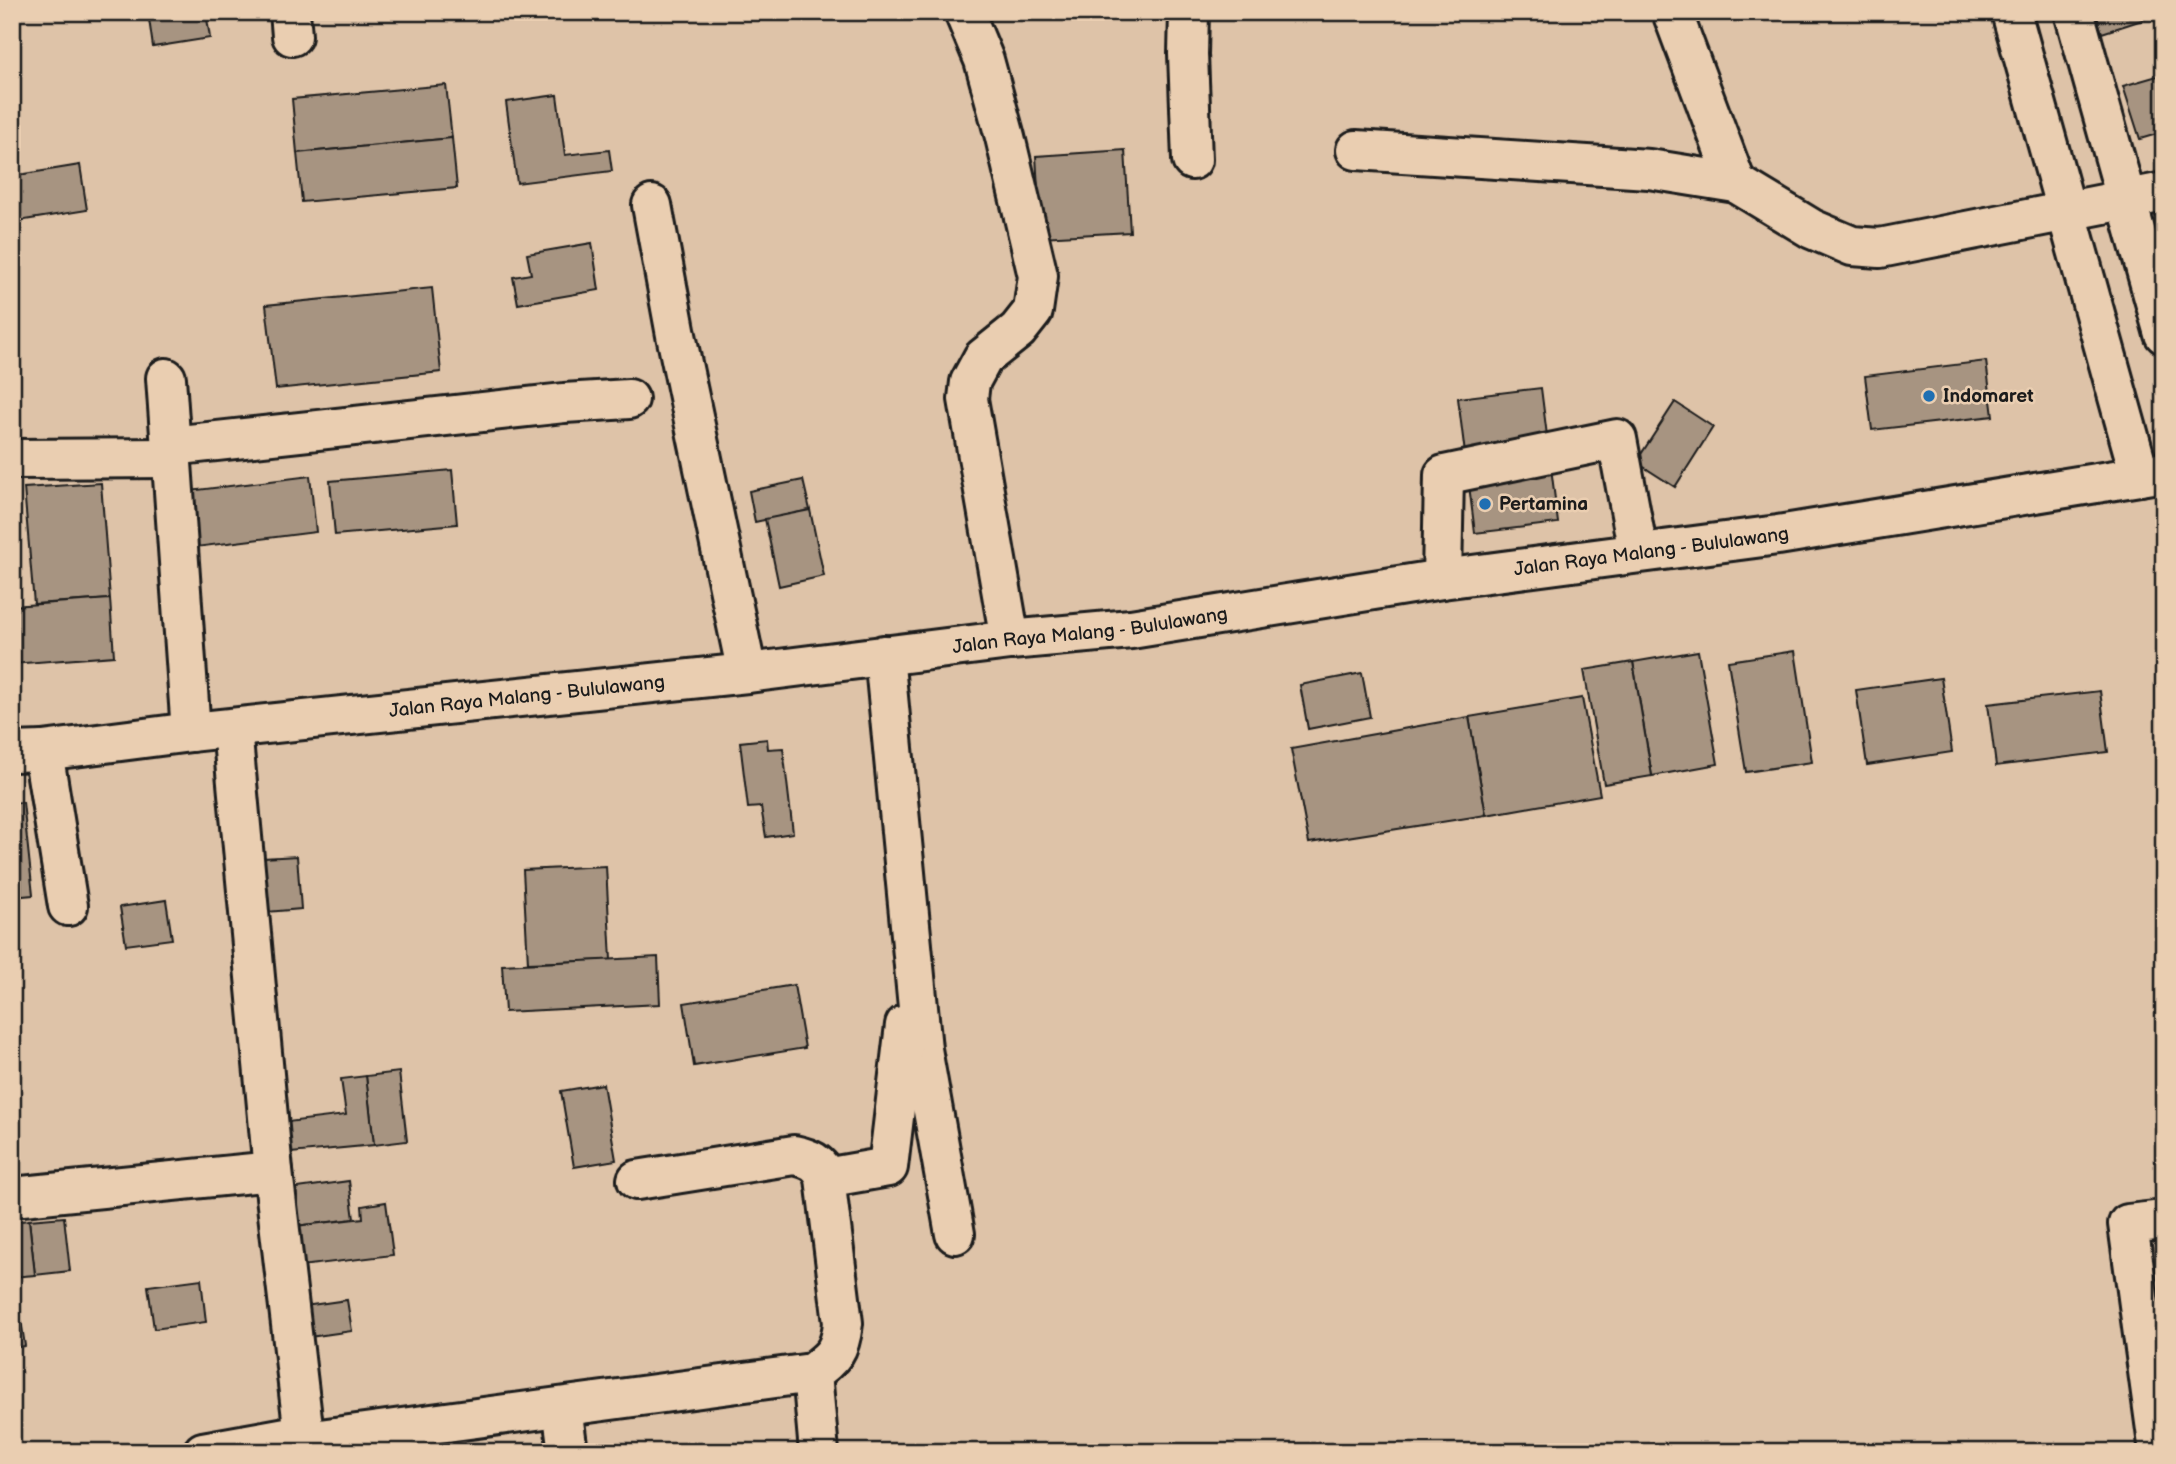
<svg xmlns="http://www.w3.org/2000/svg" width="2176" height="1464" font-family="'Balsamiq Sans',sans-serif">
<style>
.building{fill:#a79481;stroke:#1c1c1c;stroke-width:2}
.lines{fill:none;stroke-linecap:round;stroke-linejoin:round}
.minor-casing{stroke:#1c1c1c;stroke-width:44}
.major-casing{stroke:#1c1c1c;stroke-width:44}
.minor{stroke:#eaceb1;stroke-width:38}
.major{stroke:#eaceb1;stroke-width:38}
.poi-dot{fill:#1f6fb2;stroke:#eaceb1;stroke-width:2.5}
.labels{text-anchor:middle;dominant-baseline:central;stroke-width:5;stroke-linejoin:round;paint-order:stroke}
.poi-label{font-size:19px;font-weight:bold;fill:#1c1c1c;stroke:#eaceb1;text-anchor:start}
.street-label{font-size:19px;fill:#1c1c1c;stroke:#eaceb1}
</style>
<rect width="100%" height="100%" fill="#dec3a8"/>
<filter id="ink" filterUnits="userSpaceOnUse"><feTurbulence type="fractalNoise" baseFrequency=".0143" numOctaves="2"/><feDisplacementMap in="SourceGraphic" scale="14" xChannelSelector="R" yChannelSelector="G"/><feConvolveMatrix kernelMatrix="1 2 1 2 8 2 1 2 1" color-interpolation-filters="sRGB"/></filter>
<g filter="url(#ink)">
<!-- building -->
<g class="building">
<path d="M148,12H206L210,38L153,47Z"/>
<path d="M2095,12H2164V13L2102,33Z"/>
<path d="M2164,74V132L2140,139L2123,86Z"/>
<path d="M446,85L452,138L297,153L292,99Z"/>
<path d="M557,95L565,155L609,150L612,171L517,183L506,102Z"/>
<path d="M452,138L457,188L302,202L297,153Z"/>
<path d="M1125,150L1130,232L1041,237L1036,156Z"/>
<path d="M80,165L87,210L12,222V176Z"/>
<path d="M592,243L599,290L518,304L513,277L531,274L527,254Z"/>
<path d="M432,288L441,372L276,389L266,305Z"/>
<path d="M1986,361L1993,416L1872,430L1865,376Z"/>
<path d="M1541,388L1558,523L1475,533L1458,398Z"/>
<path d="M1675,402L1713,427L1675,487L1636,462Z"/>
<path d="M452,470L457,524L335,535L330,481Z"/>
<path d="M310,476L316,532L188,548L181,492Z"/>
<path d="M803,480L810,510L755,522L749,491Z"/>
<path d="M101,483L110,599L34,604L24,488Z"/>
<path d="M810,510L824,576L779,586L765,519Z"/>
<path d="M110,599L114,656L12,664V606Z"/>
<path d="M1698,651L1718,764L1652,776L1633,662Z"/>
<path d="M1795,651L1812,762L1746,772L1728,661Z"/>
<path d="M1633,662L1652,776L1604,784L1584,670Z"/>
<path d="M1362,673L1370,717L1308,729L1300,685Z"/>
<path d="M1941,678L1952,752L1867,765L1856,690Z"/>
<path d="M2100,691L2108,752L1996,766L1988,704Z"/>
<path d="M1582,698L1600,795L1486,815L1469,717Z"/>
<path d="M1469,717L1486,815L1309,843L1291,749Z"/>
<path d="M767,739L768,749L783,748L793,833L766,837L761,807L748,808L740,742Z"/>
<path d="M23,802L33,895L12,897V803Z"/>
<path d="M297,856L301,909L267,912L263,858Z"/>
<path d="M606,866L611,960L528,963L523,870Z"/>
<path d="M166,900L172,939L126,945L120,907Z"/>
<path d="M658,957L660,1004L505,1012L502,965Z"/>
<path d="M794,985L805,1048L694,1066L684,1003Z"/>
<path d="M399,1072L407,1141L374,1145L366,1076Z"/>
<path d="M366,1076L374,1145L291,1153L287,1122L346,1115L341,1079Z"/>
<path d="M603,1084L616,1160L574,1167L561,1091Z"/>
<path d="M349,1181L354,1219L287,1227L283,1190Z"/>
<path d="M386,1202L393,1255L293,1267L287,1227L363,1218L362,1206Z"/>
<path d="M64,1217L70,1271L35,1275L29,1220Z"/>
<path d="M29,1220L35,1275L12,1277V1222Z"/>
<path d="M201,1279L206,1322L154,1329L148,1286Z"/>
<path d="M17,1293L25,1346L12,1348V1294Z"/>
<path d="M347,1300L352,1331L302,1338L297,1307Z"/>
</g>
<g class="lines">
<!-- minor casing -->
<g class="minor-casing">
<g id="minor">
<path d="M290,12L292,36"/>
<path d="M964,12L984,60L1005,137L1038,276L1033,311L1018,330L983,358L970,382L968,399L1010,640"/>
<path d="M1189,12L1188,54L1192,160"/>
<path d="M1672,12L1736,183"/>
<path d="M2011,12L2140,476"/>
<path d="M2074,12L2164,334"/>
<path d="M1356,150L1649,169L1736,183L1812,229L1852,246L1880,248L2164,192"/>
<path d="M652,205L676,335L747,673"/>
<path d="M166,378L191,732"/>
<path d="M171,446L564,403L629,399"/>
<path d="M12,459L172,458"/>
<path d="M1442,579L1444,475L1617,439L1638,552"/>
<path d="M884,655L922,1049L955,1234"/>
<path d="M232,729L273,1171L306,1452"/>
<path d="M43,751L68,906"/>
<path d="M825,1178L888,1167L905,1025"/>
<path d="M637,1180L794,1155C808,1158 821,1162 825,1178L843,1323C840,1351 834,1356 812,1373L819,1452"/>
<path d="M12,1197L273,1171"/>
<path d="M562,1407L568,1452"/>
<path d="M305,1441L812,1373"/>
<path d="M203,1452L303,1434"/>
<path d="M2159,1452L2128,1224L2164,1220"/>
</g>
</g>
<!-- major casing -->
<g class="major-casing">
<g id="major">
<path id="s1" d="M12,752L43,751L191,732L747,673L1010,640L1131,629L1442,579L1778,535L2164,472"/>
</g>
</g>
<!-- minor -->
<use href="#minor" class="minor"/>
<!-- major -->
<use href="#major" class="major"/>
</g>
</g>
<!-- markers -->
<g class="poi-dot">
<circle cx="1929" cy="396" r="7"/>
<circle cx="1485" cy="504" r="7"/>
</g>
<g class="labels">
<!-- poi labels -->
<g class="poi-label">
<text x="1943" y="396">Indomaret</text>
<text x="1499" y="504">Pertamina</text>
</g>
<!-- street labels -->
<g class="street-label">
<text stroke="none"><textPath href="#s1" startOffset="1652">Jalan Raya Malang - Bululawang</textPath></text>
<text stroke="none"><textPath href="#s1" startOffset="1085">Jalan Raya Malang - Bululawang</textPath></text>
<text stroke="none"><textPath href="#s1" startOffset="518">Jalan Raya Malang - Bululawang</textPath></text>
</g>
</g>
<!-- margin -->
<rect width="2176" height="1464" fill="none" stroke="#eaceb1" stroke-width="42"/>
<rect x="21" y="21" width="2134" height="1422" fill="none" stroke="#1c1c1c" stroke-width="2.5" filter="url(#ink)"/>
</svg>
